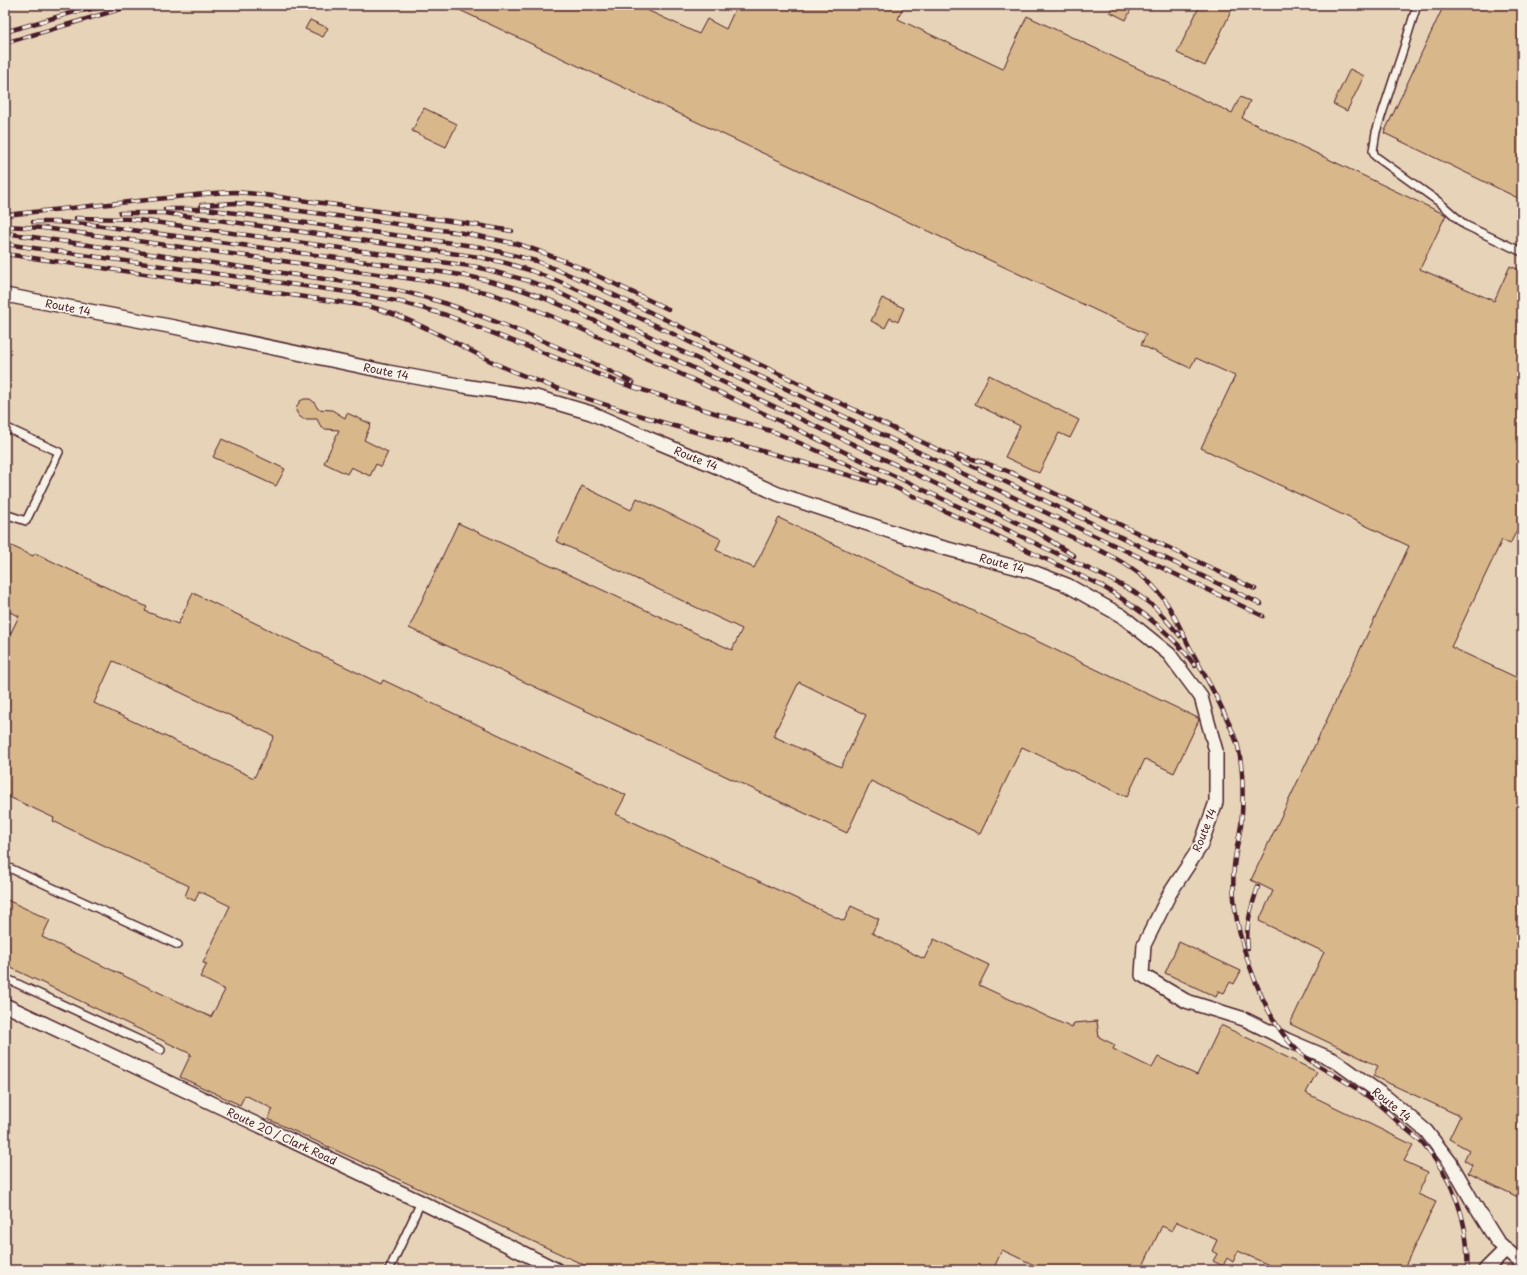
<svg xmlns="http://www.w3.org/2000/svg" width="1527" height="1275" font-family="'Playpen Sans',sans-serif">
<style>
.built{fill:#e7d4b8}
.building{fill:#d8b78b;stroke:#4a1f2b;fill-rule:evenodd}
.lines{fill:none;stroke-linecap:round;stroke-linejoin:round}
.service-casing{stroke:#4a1f2b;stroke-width:10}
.minor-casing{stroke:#4a1f2b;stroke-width:16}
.service{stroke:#f7f3e8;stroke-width:7}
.minor{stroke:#f7f3e8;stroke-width:13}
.rail-casing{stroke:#4a1f2b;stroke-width:4.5}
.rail{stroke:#f7f3e8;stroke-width:3;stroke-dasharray:9;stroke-linecap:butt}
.labels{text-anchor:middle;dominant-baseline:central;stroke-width:3.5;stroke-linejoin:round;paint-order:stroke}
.street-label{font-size:11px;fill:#4a1f2b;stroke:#f7f3e8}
</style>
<rect width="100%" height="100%" fill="#eee1cc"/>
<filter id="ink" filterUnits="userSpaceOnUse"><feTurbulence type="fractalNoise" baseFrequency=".025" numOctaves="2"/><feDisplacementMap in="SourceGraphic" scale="8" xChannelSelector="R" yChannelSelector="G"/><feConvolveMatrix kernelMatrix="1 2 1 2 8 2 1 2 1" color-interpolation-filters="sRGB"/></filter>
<g filter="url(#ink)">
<!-- built -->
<rect class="built" x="5" y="5" width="1517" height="1265"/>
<!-- building -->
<g class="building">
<path d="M449,5H636L699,34L707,19L726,29L737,5H904L898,19L1003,69L1027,16L1232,113L1240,97L1250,101L1242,118L1446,215L1420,269L1494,301L1510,266L1522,271V520L1510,544L1502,540L1451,647L1522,680V1199L1468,1173L1472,1165L1464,1160L1469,1150L1449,1139L1460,1116L1373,1076L1378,1066L1290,1024L1324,952L1259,921L1273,891L1251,880L1409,546L1201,448L1235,376L1196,358L1190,368L1141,345L1146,334Z"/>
<path d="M1114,5H1133L1126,20L1110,12Z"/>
<path d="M1200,5H1234L1205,66L1177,53Z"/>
<path d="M1444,5H1522V200L1384,133Z"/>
<path d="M310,20L328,28L323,37L305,29Z"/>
<path d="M1350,69L1364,76L1347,111L1333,104Z"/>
<path d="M424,108L457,124L446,147L412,131Z"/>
<path d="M882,298L904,308L898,322L890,318L885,328L871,321Z"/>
<path d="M989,375L1079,420L1070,438L1059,433L1039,473L1005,457L1020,426L975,404Z"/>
<path d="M304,399H310L314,402L318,409L332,410L345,418L347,413L371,424L364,440L388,452L381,467L376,464L370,476L351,467L347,474L324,463L339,430L325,429L321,427L317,419H303L299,416L296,411L297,406L300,401Z"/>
<path d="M222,439L285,469L276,486L213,457Z"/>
<path d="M582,486L631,510L637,498L721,539L716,550L754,568L779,518L1198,718L1199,720L1174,773L1145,759L1127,797L1022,747L980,834L871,781L847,833L409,628L458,523L732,650L742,629L556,541ZM799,682L866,715L841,767L773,736Z"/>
<path d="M5,543L33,556L35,553L147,607L145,611L178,624L193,593L381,684L383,680L626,795L616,814L844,921L851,906L879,919L872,933L924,959L934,939L989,965L979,985L1072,1028L1074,1023L1097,1021L1099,1037L1115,1045L1113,1049L1152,1068L1158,1057L1197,1075L1221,1025L1317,1072L1306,1093L1413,1145L1404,1161L1428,1172L1418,1194L1436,1202L1403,1270H1280L1238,1251L1233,1262L1227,1258L1223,1266L1213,1261L1217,1254L1212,1251L1217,1240L1177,1222L1172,1231L1162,1226L1141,1270H1045L1002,1250L993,1270H595L268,1119L273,1109L245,1095L240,1105L180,1077L191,1054L5,965V899L50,920L42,937L211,1017L225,990L200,977L207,964L203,963L230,906L199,891L195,901L185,896L189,886L53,821L54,818L5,795V645L19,616L5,610ZM113,661L274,736L254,778L94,703Z"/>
<path d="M1179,942L1241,971L1234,984L1230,982L1224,993L1219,991L1216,997L1165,973Z"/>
</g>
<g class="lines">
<!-- service casing -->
<g class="service-casing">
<g id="service">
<path d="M1417,5L1404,47L1376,132L1373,151L1375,156L1439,202L1465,225L1522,252"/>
<path d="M5,427L59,452L26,521L5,514"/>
<path d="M5,866L178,945"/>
<path d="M5,978L161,1050"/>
<path d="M389,1270L421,1202"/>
</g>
</g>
<!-- minor casing -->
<g class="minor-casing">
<g id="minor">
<path d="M5,295L174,327L388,372L464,386L536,397L591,413L650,439L720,468L778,494L922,542L1033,572L1067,585L1122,616L1169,654L1201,697L1216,751V802L1200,847L1170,893L1144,945L1142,975L1186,1001L1244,1019L1287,1040L1334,1060L1387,1098L1426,1131L1450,1162L1474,1204L1497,1241L1522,1264"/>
<path d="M5,1005L421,1202L557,1270"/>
<path d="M1485,1270L1506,1249"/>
</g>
</g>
<!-- service -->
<use href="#service" class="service"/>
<!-- minor -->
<use href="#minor" class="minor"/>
<!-- rail casing -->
<g class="rail-casing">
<g id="rail">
<path d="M5,32L74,12L117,5"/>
<path d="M5,43L134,5"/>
<path d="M201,205L235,203L256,205L463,233L518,244L541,252L572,264L668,309"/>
<path d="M165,209H206L481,247L536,261L589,283L1261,604"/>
<path d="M120,213H163L218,220L479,257L506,263L532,271L558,281L655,325L736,365L1263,616"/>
<path d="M5,215L214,193L235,192L258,194L464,223L512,231"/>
<path d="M76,218L132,219L477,267L529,281L553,290L1101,551C1121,561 1139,571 1154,587C1170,604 1179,626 1189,646C1206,678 1225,710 1237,743C1240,752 1241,764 1242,773C1243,791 1243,807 1241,825C1239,839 1235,853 1234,867C1230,912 1244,956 1262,997C1273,1022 1288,1046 1311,1061C1328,1072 1346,1081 1363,1093C1376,1101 1388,1112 1399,1123C1407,1130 1415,1136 1422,1143C1454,1179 1470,1223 1467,1270"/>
<path d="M33,222H55L87,224L448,273C495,280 528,290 570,309L1022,525L1039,533L1074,556"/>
<path d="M5,226L43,228L435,282L489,293L527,306L577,327L696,381L1108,578L1134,592L1156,608L1180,636"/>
<path d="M5,233L380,287C422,294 460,308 499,323C545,341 590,360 633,383"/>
<path d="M5,244L354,293L401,302L446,315L621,383L777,433L827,455L1100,585C1134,605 1173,633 1195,666"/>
<path d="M5,254L368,306C416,319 459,346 503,367C518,374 533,379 548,385C656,424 766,451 876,483"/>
<path d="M959,455L986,463L1010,472L1255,589"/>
<path d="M1248,948C1245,927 1251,907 1258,887"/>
</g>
</g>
<!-- rail -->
<use href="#rail" class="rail"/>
</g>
</g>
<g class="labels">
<!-- street labels -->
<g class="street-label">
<text transform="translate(68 307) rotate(11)">Route 14</text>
<text transform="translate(386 371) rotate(11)">Route 14</text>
<text transform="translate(696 458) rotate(22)">Route 14</text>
<text transform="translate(1002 563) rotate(15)">Route 14</text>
<text transform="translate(1204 830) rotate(-68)">Route 14</text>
<text transform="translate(1392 1104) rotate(39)">Route 14</text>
<text transform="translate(282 1136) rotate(25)">Route 20 / Clark Road</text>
</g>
</g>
<!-- margin -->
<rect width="1527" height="1275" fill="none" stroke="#f7f3e8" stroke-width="20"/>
<rect x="10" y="10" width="1507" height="1255" fill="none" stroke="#4a1f2b" stroke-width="1.5" filter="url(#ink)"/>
</svg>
